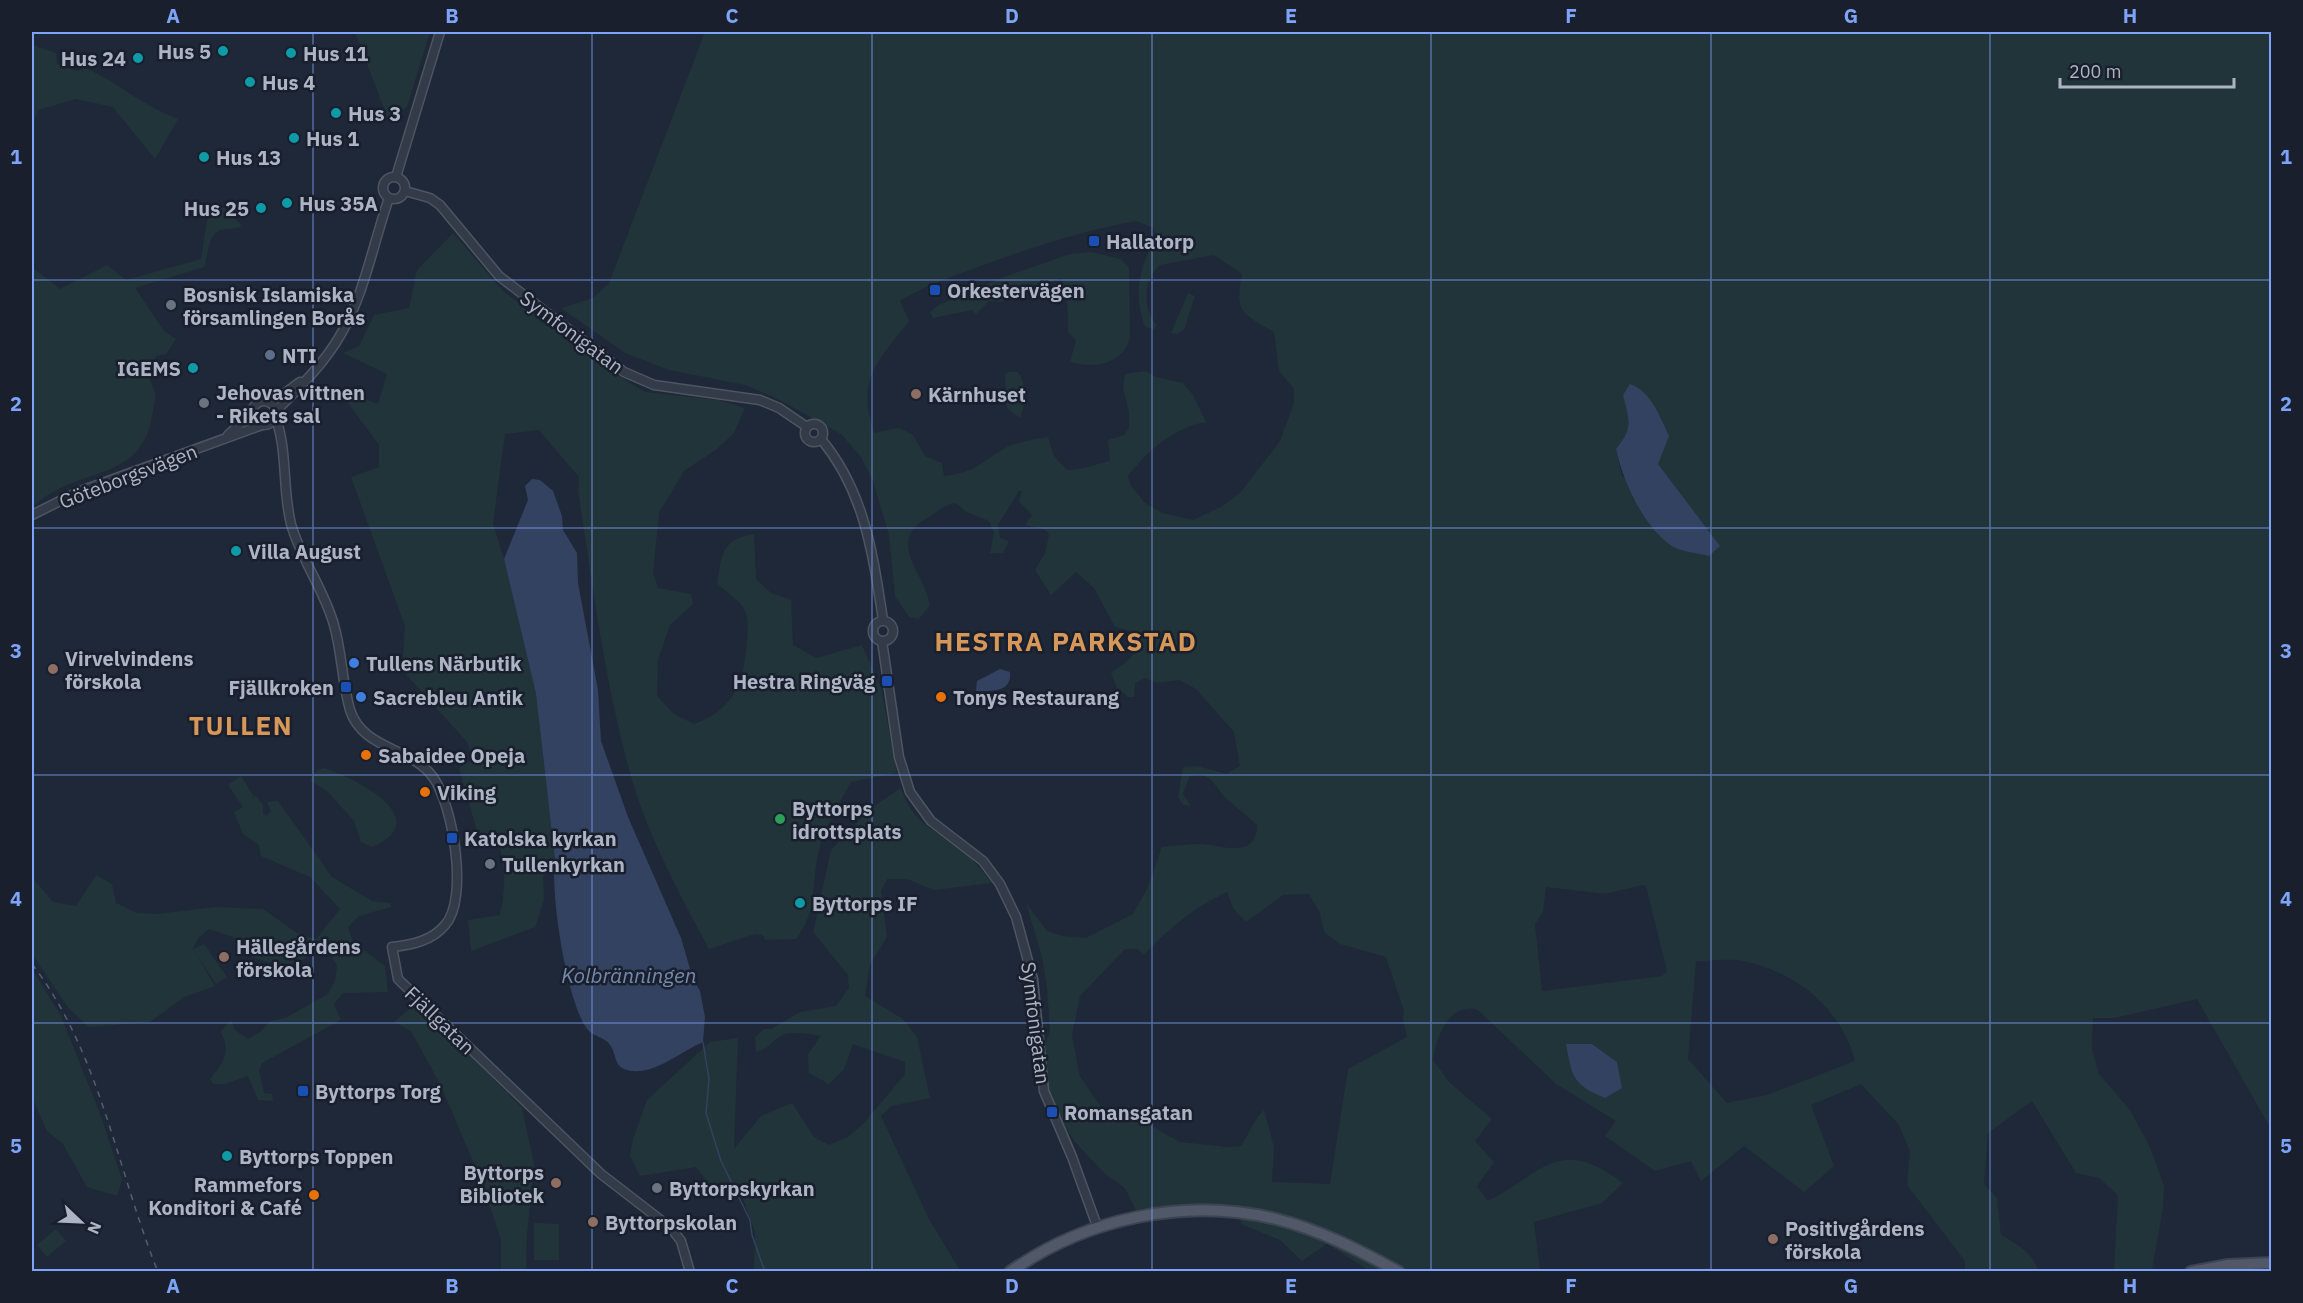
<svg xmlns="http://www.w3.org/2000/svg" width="2303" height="1303" font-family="'IBM Plex Sans',sans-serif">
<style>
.green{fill:#213439;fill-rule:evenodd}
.water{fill:#324260}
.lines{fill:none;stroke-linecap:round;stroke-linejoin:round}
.stream{stroke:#324260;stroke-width:1.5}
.minor-casing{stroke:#4d5563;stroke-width:11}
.major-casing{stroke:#3c4352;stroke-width:14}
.minor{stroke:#333a48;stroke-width:8}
.major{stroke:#515968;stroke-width:10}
.rail{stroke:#555e70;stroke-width:1.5;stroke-dasharray:6 6;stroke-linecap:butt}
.grid{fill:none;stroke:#7da4fa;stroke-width:1.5;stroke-opacity:0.55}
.culture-dot{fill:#0f9aa8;stroke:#191f2d;stroke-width:2}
.transit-dot{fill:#1a4fb4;stroke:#191f2d;stroke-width:2}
.worship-dot{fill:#6b7280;stroke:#191f2d;stroke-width:2}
.service-dot{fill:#5c6f8a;stroke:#191f2d;stroke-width:2}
.education-dot{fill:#8d6e63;stroke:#191f2d;stroke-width:2}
.shop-dot{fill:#3f7fe0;stroke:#191f2d;stroke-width:2}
.food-dot{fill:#e8710a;stroke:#191f2d;stroke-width:2}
.leisure-dot{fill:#2e9e5b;stroke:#191f2d;stroke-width:2}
.labels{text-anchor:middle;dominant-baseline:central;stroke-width:5;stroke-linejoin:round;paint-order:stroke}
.poi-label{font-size:20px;font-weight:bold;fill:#adb5c5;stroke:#191f2d;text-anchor:start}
.street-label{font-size:20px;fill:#adb5c5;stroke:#191f2d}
.water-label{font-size:21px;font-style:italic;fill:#7489ae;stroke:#191f2d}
.district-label{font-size:26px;font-weight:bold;letter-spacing:1.5px;fill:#d69758;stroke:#191f2d}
.neatline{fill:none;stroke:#7da4fa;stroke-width:2}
.grid-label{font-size:20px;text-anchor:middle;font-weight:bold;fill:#7da4fa}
</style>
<rect width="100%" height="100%" fill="#1f2838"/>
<!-- green -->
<g class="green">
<path d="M355,32H430L407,107L388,119Z"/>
<path d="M705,32H2271V1129L2197,999L2114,1018H2093L2092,1049L2099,1074L2130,1110L2150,1147L2164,1186L2163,1208L2152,1269L2148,1271H2114L2118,1195L2099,1178L2076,1173L2032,1101L1988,1133L1984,1184L1997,1198L2001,1235C2017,1244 2033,1253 2038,1271H1965V1261L1907,1185L1910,1151L1899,1125L1861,1084L1811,1105L1834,1166L1804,1192L1744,1146L1701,1181L1691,1161L1655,1171L1605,1136L1616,1121L1556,1084L1478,1010C1449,1001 1436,1038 1433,1060L1449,1082L1492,1119L1475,1141L1494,1162L1477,1186L1488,1201C1544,1172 1559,1135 1623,1183L1602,1203L1534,1222L1540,1271H1370L1327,1244L1302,1261L1280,1240L1241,1224L1243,1210L1179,1207L1136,1210L1125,1188L1105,1174L1075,1142L1053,1107L1048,1093L1043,1048L1050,1032L1047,988L1042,957L1026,903L1047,931L1062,936L1086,938L1133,914L1148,887L1162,847C1175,846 1188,844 1200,844C1221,845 1257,860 1257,825C1247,816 1237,808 1227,799C1216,789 1209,767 1189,777L1183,794L1191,806L1183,805L1178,797L1183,767L1198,766L1226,774L1240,766L1234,732L1196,689L1179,680L1156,683L1145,678L1135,683L1134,697H1128L1117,688L1111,673C1126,662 1141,654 1139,633L1115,627L1094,588L1076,572L1051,595L1035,570L1045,553L1049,535L1046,530L1025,525L1032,515L1019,501L1022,491H1019L998,525L1000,538L1009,541L1003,553H990L994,533L989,521L966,512L956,503C943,505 938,512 927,518C885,542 925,573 930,605L919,619L909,617L895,596L889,535L873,481L861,457L841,434L776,398L745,385L669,370L625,353L561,308L593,298L609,283ZM1136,221L1154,228L1156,237C1139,267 1133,294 1145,327L1155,329L1157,325C1142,310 1143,279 1160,265L1214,255L1242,274C1234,314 1243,313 1274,332L1279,371L1294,389V403L1280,441L1240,493L1221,507L1193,520L1162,513L1145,503L1131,486L1128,476C1148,451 1172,428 1206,422L1193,395L1183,383L1156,377L1146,371L1125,374L1123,388L1129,412V428L1124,435L1108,440L1110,461C1095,464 1082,470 1067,470L1054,456L1048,437C1036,439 1023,441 1011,445C984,458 979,473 944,476L942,463L925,456L913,435L899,428L874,433C856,378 877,363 909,321L900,301C925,285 954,276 981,266C1032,247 1082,231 1136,221ZM1623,395L1658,464L1701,524L1622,476L1616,450C1634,427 1629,422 1623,395ZM1642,885L1646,886L1667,971L1662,976L1542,991L1535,924L1543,912L1546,887L1606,894ZM1227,892L1233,908L1246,922L1283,895L1309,894L1320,913L1324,932L1340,944L1386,957L1404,1011L1403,1019L1407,1037L1348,1069L1330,1184L1272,1182L1274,1147L1264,1110L1258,1116L1241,1146L1228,1147L1180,1142L1137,1118L1111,1121L1080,1077L1072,1035L1080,996L1125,949H1138L1144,955C1169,928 1193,908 1227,892ZM1696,961C1711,961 1728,958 1743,961C1795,971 1842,1009 1855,1061L1767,1095L1727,1103L1688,1059Z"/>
<path d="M32,45L56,53L57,64L77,71L86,68C118,83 145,107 178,119L155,159L113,107L76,99L38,110L32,127Z"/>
<path d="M217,207L225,208L242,226C234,230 225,228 218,231C208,236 208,257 204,267L135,288L164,331L176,339L166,354L156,356L149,377C158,400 156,393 152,416C142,474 97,468 55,491C46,495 39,502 32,507V267L60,289L107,265L126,280L201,259L209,208Z"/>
<path d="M453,233L503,291L598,363L645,392L718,400L745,408L734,433L717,449L684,471L659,513L653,573L658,588L691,594L693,604L670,625L658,660L657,696L674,714L694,724C734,710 744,682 747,641C747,630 750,618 744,609C739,599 725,592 717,583C722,555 721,539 754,534L756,579L771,593L791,600L793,645L816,658L862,645L881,688L897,773L851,782C839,804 824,829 818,854C811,887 818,910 796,939L765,940L763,935L755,934L709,949C680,895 650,840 632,780C605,686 593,587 578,490L579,477L539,430L505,434L493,524L504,559L536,694L555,860L543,877L544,900L535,927L471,951L468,920L500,915C506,888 506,866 497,839L478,835L459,768L473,759L467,742L402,670L405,626L351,477L379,467V445L345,399L348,393L378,404L387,374L343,353L359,346L374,315L409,308L417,270Z"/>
<path d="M1091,252L1121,259L1129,268L1130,337C1124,364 1095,369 1070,362L1076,340L1068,332L1067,301L1061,278L1000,302L989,301L976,314L972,310L933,318L930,312L939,305L1004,277L1070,254Z"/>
<path d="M1188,293L1195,296L1184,330L1177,334L1171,333Z"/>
<path d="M1009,372H1018C1027,384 1026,404 1020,418L1007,408L1005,375Z"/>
<path d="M324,768C356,778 437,820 372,847L361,842L354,821L328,792L310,780L316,771Z"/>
<path d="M241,776L254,796L251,798L256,796L263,805V814L267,816L271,811L267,802L278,801L332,877L372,901L390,903L391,907L359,916L348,927L353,942L385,966L388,992L343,993L334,1004L341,1020L262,1063L259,1070L264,1093L272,1094L273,1101L258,1100L248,1076L224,1084H213L210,1079C222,1064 233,1051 220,1032L231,1020L235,1030L248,1039L260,1032L270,1021L285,1018L328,994L335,981L337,965L327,951L310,955L289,968L254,958L233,937L209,929L198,938L193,949L204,944L227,977L216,984L194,951L215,986L184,997L150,1022L88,1027L67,1006L32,954V877L53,902L76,906L96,875L112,884L116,903L137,913L157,914L216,907L263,909L297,933L316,939L340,909L310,877L261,856L259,845L243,834L234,812L243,807L228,785Z"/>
<path d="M901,788C913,826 938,830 964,852C975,861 984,873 992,883L934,890L907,879H887L881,891L887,937L870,964L865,996L903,1019L917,1037L930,1098L891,1106L881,1116L929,1219L958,1267V1271H754L755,1232L742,1196L712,1187L696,1167L640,1176L630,1156L633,1139L647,1100L710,1042L738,1038L734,1149L761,1116L792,1103L814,1137L829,1145L848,1137L863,1124L905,1074V1062L853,1044L844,1069L829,1084L809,1073L808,1054L821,1036C807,1034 788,1029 776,1039C767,1047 770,1047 756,1052L755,1037L764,1029H771L800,1012L836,1006L849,988L848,975L813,932L831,850L871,808Z"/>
<path d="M32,969L61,1016L99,1111L122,1179L117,1196L87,1187L63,1144L47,1131L32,1097Z"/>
<path d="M413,1006L430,1015L522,1108L534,1164L527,1235L526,1271H501V1239L480,1178L441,1086L411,1031L394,1022Z"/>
<path d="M534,1223L559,1224V1260H534Z"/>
<path d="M56,1229L66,1241L47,1257L37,1245Z"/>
</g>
<!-- water -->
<g class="water">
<path d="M1630,384C1651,391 1660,417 1669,436L1658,464L1720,546L1709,556C1698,553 1681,552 1672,546C1644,528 1623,481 1616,449C1634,427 1629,421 1623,395Z"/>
<path d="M532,479L540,480L553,491L562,516L563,530L577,553L578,583L598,690L601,741L628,817L681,938L693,979L700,991L705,1017L703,1042C681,1051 653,1077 627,1070C613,1066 617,1054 610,1045C605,1037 594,1037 588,1030C567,1005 550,893 555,860L536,694L504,559L528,500L525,486Z"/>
<path d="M1000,669L1010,672C1012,693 991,691 976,691L977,681Z"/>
<path d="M1566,1044H1592L1617,1062L1622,1088L1605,1098C1573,1085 1572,1077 1566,1044Z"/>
</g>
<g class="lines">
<!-- stream -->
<path class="stream" d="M703,1042L709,1079L706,1113L721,1161L750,1220L752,1235L765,1272"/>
<!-- minor casing -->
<g class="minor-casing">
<g id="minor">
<circle cx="394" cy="188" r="11"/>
<path d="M396,177L440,32"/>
<path d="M405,191L430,198L440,205L499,276L624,372L654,385L760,400L779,408L807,427"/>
<circle cx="264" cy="413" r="12"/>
<path d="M268,402L280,397L300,382"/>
<path d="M275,412C299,388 324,364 341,334C365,292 373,244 389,198"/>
<path d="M275,416C288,450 282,489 291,524C301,560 324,589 334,625C342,653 342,682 350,710C363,750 411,747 433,777C453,805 469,899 445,925C432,941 411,945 392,947L398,979L601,1174L671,1228L681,1241L690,1272"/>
<circle cx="814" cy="433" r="9"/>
<path d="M228,435L252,413"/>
<path d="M821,439C865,492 873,555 883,620"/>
<path d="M32,515L78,492L262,425"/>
<circle cx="883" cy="631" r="10"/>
<path d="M882,641L899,757L910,792L931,821L983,861L1000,884L1016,917L1033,979L1044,1091L1072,1157L1097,1226"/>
</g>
</g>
<!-- major casing -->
<g class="major-casing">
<g id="major">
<path d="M1010,1272C1086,1218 1185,1197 1276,1219C1320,1230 1359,1250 1399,1272"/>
<path d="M2191,1272L2228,1265L2272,1263"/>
</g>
</g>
<!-- minor -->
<use href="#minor" class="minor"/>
<!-- major -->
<use href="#major" class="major"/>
<!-- rail -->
<path class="rail" d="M32,964C100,1052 117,1170 158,1272"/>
</g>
<!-- grid -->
<path class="grid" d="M313,32V1272M592,32V1272M872,32V1272M1152,32V1272M1431,32V1272M1711,32V1272M1990,32V1272M32,280H2272M32,528H2272M32,775H2272M32,1023H2272"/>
<!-- markers -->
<g class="culture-dot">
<circle cx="223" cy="51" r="6"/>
<circle cx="291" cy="53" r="6"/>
<circle cx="138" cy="58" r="6"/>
<circle cx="250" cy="82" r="6"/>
<circle cx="336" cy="113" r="6"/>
<circle cx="294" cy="138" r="6"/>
<circle cx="204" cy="157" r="6"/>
<circle cx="287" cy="203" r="6"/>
<circle cx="261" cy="208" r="6"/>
<circle cx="193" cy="368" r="6"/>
<circle cx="236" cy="551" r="6"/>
<circle cx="800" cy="903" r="6"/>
<circle cx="227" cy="1156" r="6"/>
</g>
<g class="transit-dot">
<rect x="1088" y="235" width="12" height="12" rx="3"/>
<rect x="929" y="284" width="12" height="12" rx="3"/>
<rect x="881" y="675" width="12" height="12" rx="3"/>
<rect x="340" y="681" width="12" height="12" rx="3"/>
<rect x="446" y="832" width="12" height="12" rx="3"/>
<rect x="297" y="1085" width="12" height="12" rx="3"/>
<rect x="1046" y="1106" width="12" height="12" rx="3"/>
</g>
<g class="worship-dot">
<circle cx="171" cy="305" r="6"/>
<circle cx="204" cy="403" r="6"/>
<circle cx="490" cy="864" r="6"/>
<circle cx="657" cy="1188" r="6"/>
</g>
<circle class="service-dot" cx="270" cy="355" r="6"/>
<g class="education-dot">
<circle cx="916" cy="394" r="6"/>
<circle cx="53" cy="669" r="6"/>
<circle cx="224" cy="957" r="6"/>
<circle cx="556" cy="1183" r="6"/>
<circle cx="593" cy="1222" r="6"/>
<circle cx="1773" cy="1239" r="6"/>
</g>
<g class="shop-dot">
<circle cx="354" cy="663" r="6"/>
<circle cx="361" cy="697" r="6"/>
</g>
<g class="food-dot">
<circle cx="941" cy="697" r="6"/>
<circle cx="366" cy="755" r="6"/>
<circle cx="425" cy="792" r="6"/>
<circle cx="314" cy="1195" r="6"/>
</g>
<circle class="leisure-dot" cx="780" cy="819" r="6"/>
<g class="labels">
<!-- poi labels -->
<g class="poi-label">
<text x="211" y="51" text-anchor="end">Hus 5</text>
<text x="303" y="53">Hus 11</text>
<text x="126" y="58" text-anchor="end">Hus 24</text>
<text x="262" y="82">Hus 4</text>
<text x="348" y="113">Hus 3</text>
<text x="306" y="138">Hus 1</text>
<text x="216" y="157">Hus 13</text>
<text x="299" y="203">Hus 35A</text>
<text x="249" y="208" text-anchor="end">Hus 25</text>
<text x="1106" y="241">Hallatorp</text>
<text x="947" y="290">Orkestervägen</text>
<text x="183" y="294">Bosnisk Islamiska<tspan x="183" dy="23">församlingen Borås</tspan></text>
<text x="282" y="355">NTI</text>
<text x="181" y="368" text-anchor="end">IGEMS</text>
<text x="216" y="392">Jehovas vittnen<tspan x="216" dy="23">- Rikets sal</tspan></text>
<text x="928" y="394">Kärnhuset</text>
<text x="248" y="551">Villa August</text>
<text x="65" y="658">Virvelvindens<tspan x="65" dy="23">förskola</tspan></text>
<text x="366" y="663">Tullens Närbutik</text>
<text x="875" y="681" text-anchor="end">Hestra Ringväg</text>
<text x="334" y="687" text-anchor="end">Fjällkroken</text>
<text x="373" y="697">Sacrebleu Antik</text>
<text x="953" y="697">Tonys Restaurang</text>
<text x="378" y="755">Sabaidee Opeja</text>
<text x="437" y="792">Viking</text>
<text x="792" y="808">Byttorps<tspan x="792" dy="23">idrottsplats</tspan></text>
<text x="464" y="838">Katolska kyrkan</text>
<text x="502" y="864">Tullenkyrkan</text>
<text x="812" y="903">Byttorps IF</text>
<text x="236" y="946">Hällegårdens<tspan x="236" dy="23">förskola</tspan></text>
<text x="315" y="1091">Byttorps Torg</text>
<text x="1064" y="1112">Romansgatan</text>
<text x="239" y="1156">Byttorps Toppen</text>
<text x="544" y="1172" text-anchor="end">Byttorps<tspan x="544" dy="23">Bibliotek</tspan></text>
<text x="302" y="1184" text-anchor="end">Rammefors<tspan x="302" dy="23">Konditori &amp; Café</tspan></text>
<text x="669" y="1188">Byttorpskyrkan</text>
<text x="605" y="1222">Byttorpskolan</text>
<text x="1785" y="1228">Positivgårdens<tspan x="1785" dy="23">förskola</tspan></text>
</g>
<!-- street labels -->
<g class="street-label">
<text transform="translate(572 332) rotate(37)">Symfonigatan</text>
<text transform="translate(128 476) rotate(-21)">Göteborgsvägen</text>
<text transform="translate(440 1020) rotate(44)">Fjällgatan</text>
<text transform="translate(1036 1023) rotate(83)">Symfonigatan</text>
</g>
<!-- water labels -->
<g class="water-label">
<text x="629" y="975">Kolbränningen</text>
</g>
<!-- district labels -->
<g class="district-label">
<text x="1066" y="641">HESTRA PARKSTAD</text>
<text x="241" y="725">TULLEN</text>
</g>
</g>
<!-- border -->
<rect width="2303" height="1303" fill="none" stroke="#191f2d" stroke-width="66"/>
<!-- north arrow -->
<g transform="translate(81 1222) rotate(113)" stroke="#191f2d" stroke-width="4.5" paint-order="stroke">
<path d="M0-4.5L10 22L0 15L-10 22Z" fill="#adb5c5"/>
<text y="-9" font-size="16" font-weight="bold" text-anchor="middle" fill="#adb5c5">N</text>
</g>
<!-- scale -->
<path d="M2060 78v9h174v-9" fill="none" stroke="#adb5c5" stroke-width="3"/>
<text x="2069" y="78" font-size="18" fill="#adb5c5" stroke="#191f2d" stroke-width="4.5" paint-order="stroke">200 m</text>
<rect x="33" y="33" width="2237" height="1237" class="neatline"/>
<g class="grid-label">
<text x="173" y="23">A</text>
<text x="452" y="23">B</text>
<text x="732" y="23">C</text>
<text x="1012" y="23">D</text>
<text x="1291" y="23">E</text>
<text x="1571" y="23">F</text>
<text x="1851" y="23">G</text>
<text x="2130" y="23">H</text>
<text x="16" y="164">1</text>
<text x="2286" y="164">1</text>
<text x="16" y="411">2</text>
<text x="2286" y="411">2</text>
<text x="16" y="658">3</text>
<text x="2286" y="658">3</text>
<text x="16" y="906">4</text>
<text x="2286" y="906">4</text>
<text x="16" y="1153">5</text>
<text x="2286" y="1153">5</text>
<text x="173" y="1293">A</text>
<text x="452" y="1293">B</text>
<text x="732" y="1293">C</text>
<text x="1012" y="1293">D</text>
<text x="1291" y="1293">E</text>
<text x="1571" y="1293">F</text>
<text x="1851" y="1293">G</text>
<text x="2130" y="1293">H</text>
</g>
</svg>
